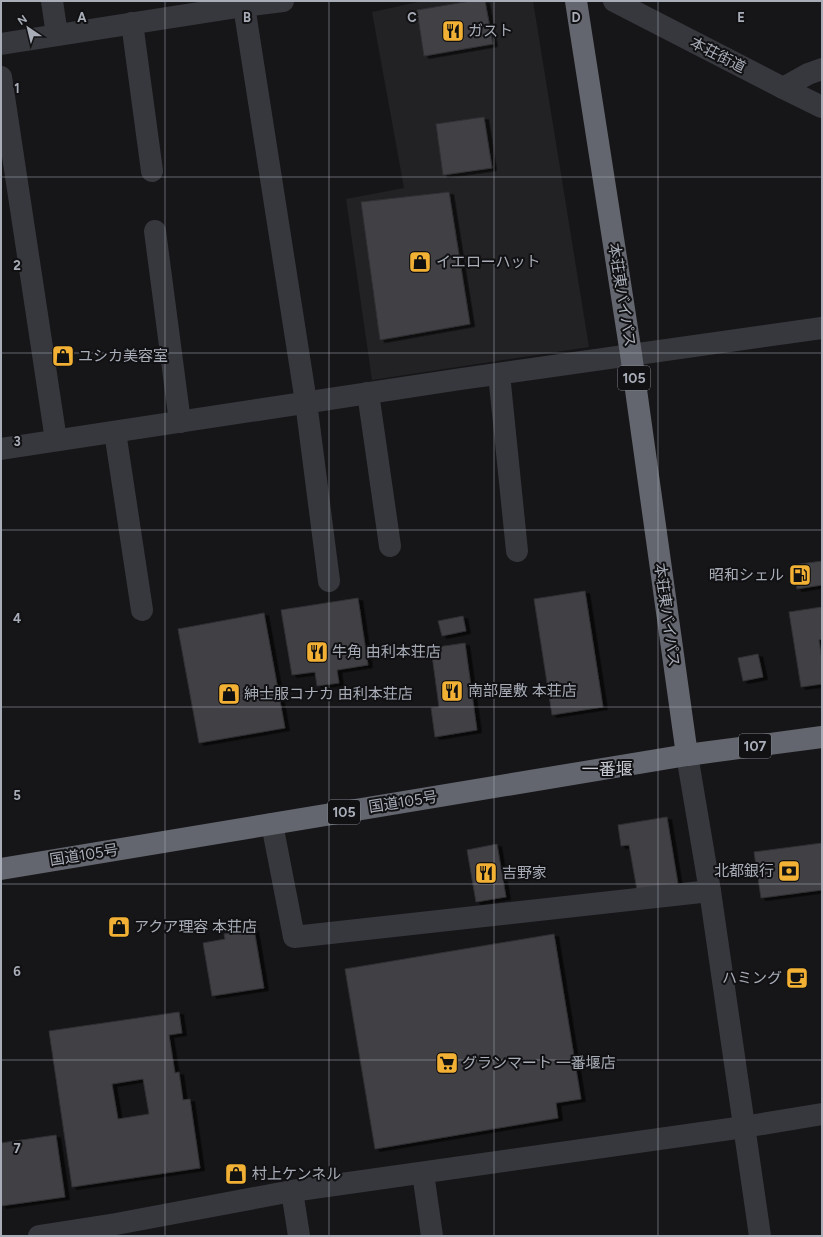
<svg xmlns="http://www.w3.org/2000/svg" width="823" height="1237" font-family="Figtree,'Noto Sans JP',sans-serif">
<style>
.built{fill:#222225}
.building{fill:#404145;stroke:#303034;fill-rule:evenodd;filter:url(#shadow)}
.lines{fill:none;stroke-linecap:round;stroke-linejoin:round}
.minor{stroke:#37383d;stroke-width:22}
.highway{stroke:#63666e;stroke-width:22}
.grid{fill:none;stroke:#a8adb8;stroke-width:1;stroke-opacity:0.55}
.labels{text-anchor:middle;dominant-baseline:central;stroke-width:4;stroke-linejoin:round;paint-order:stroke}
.shield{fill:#111113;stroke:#7b7e86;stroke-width:1}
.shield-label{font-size:14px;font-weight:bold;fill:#a8adb8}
.poi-label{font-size:15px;fill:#a8adb8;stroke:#111113;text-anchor:start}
.street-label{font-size:15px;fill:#a8adb8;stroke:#111113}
.quarter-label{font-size:17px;fill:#c9ccd4;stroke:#111113}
.grid-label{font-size:13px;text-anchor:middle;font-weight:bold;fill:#a8adb8;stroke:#111113;stroke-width:4;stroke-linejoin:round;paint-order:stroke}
</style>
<defs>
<filter id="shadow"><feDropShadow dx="4.5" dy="2.5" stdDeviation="0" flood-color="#0009"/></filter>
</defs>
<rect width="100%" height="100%" fill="#161618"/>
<!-- built -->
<path class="built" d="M423,1H533L589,347L372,380L346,199L404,188L372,12Z"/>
<!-- building -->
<g class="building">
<path d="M471,1H485L493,44L424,56L417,10Z"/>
<path d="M484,117L492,168L443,175L436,124Z"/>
<path d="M449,192L470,324L380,340L361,202Z"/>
<path d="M822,561V585L797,589L793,565Z"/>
<path d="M585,591L603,707L552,715L534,599Z"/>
<path d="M358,598L368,665L337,670L339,683L317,686L315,672L292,675L281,610Z"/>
<path d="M822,607V639L819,640L822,661V684L801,687L789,612Z"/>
<path d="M264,613L285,728L199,743L178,629Z"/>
<path d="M463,616L466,631L442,636L438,621Z"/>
<path d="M465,643L477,730L435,737L431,708L439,707L431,648Z"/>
<path d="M758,654L763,677L743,681L738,658Z"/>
<path d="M667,817L678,884L637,890L629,845L621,846L618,825Z"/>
<path d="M822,843V890L761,898L754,852Z"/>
<path d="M497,844L506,897L476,902L467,850Z"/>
<path d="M254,929L264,988L212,996L203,943L225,939L224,934Z"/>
<path d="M554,934L581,1099L556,1103L558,1118L375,1149L345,969Z"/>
<path d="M179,1012L182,1033L169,1035L175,1073L179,1072L183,1100L190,1099L200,1168L72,1187L49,1031ZM143,1079L149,1114L118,1119L112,1084Z"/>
<path d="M56,1135L65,1197L1,1206V1143Z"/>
</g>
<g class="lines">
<!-- minor -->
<g class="minor">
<path d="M52,1L57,35"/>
<path d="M614,1L783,88L822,107"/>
<path d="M244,6L306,402L329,581"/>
<path d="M132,23L152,171"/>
<path d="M1,44L244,6L283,1"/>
<path d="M1,77L56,440"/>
<path d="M783,88L808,74L822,69"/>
<path d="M155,231L180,422"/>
<path d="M499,374L517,551"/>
<path d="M368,393L390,546"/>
<path d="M115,432L142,610"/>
<path d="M1,449L461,379L822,328"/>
<path d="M687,755L710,891L760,1236"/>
<path d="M272,824L294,937L710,891"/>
<path d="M423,1173L432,1236"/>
<path d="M292,1191L299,1236"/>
<path d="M39,1236L116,1224L292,1191L744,1127L822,1114"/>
</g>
<!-- highway -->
<g class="highway">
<path d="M576,1L631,354L687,755"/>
<path d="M1,869L687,755L822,737"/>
</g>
</g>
<!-- grid -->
<path class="grid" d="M165,1V1236M329,1V1236M494,1V1236M658,1V1236M1,177H822M1,353H822M1,530H822M1,707H822M1,884H822M1,1060H822"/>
<!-- icons -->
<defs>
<g id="restaurant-square" transform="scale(1.15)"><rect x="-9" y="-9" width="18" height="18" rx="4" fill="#f2b134" stroke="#111113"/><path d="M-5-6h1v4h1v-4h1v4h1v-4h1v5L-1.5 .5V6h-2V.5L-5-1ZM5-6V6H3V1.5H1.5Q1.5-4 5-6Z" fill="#111"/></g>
<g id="shop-square" transform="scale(1.15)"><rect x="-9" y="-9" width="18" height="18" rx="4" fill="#f2b134" stroke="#111113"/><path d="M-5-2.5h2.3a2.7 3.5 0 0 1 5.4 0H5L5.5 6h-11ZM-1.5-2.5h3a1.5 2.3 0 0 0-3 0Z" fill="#111"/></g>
<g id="fuel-square" transform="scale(1.15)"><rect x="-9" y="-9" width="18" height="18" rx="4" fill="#f2b134" stroke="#111113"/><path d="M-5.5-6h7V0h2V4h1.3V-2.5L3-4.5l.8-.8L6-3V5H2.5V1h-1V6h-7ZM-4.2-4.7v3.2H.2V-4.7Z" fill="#111"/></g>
<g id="bank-square" transform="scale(1.15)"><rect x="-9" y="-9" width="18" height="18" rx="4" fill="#f2b134" stroke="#111113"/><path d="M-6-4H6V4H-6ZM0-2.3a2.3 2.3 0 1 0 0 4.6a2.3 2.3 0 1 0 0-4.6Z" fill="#111"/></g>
<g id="cafe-square" transform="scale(1.15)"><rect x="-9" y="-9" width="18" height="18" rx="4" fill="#f2b134" stroke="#111113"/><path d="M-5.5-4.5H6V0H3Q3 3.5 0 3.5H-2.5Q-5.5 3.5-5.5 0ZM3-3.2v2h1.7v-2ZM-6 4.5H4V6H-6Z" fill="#111"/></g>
<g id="supermarket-square" transform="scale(1.15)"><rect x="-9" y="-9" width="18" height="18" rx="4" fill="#f2b134" stroke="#111113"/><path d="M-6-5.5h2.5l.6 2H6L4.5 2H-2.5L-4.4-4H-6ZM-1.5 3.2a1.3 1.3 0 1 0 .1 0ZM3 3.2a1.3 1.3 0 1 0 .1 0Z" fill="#111"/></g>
</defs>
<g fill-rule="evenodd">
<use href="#restaurant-square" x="453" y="31"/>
<use href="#shop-square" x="420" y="262"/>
<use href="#shop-square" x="63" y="356"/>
<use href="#fuel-square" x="800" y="575"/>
<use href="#restaurant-square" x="317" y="652"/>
<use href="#restaurant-square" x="452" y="691"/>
<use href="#shop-square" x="229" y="694"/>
<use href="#bank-square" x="789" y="871"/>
<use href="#restaurant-square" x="486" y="873"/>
<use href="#shop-square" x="119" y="927"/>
<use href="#cafe-square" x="797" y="978"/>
<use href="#supermarket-square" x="447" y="1063"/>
<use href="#shop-square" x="236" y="1174"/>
</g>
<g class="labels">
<!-- shield labels -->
<g class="shield">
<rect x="618" y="366" width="32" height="24" rx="3"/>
<rect x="739" y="734" width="32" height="24" rx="3"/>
<rect x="328" y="800" width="32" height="24" rx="3"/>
</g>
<g class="shield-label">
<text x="634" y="378">105</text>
<text x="755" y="746">107</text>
<text x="344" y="812">105</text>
</g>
<!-- poi labels -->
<g class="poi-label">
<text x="468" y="31">ガスト</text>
<text x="436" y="262">イエローハット</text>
<text x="78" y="356">ユシカ美容室</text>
<text x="784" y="575" text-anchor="end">昭和シェル</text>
<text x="332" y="652">牛角 由利本荘店</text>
<text x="468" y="691">南部屋敷 本荘店</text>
<text x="244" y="694">紳士服コナカ 由利本荘店</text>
<text x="774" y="871" text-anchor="end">北都銀行</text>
<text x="502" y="873">吉野家</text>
<text x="134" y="927">アクア理容 本荘店</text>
<text x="782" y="978" text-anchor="end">ハミング</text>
<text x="462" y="1063">グランマート 一番堰店</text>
<text x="252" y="1174">村上ケンネル</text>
</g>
<!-- street labels -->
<g class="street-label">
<text transform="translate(718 55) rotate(27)">本荘街道</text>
<text transform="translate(622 295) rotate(81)">本荘東バイパス</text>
<text transform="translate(667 615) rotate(82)">本荘東バイパス</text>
<text transform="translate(403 802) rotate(-9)">国道105号</text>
<text transform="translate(84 855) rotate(-9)">国道105号</text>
</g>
<!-- quarter labels -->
<g class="quarter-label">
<text x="607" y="769">一番堰</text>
</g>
</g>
<g class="grid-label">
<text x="82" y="22">A</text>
<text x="247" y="22">B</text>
<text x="412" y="22">C</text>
<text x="576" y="22">D</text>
<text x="741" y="22">E</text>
<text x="17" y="93">1</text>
<text x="17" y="270">2</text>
<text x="17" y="446">3</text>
<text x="17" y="623">4</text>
<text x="17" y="800">5</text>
<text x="17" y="976">6</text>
<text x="17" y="1153">7</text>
</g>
<!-- border -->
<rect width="823" height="1237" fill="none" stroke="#a8adb8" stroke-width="4"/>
<!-- north arrow -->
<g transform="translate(28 28) rotate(325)" stroke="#111113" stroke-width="3" paint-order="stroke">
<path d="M0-3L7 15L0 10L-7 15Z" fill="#a8adb8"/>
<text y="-6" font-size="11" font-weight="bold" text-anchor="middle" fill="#a8adb8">N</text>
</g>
</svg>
